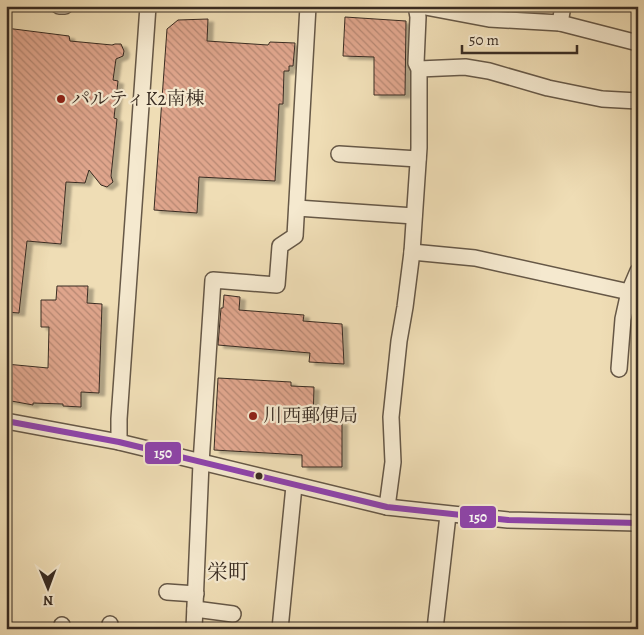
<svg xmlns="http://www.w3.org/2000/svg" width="644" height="635" font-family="Alegreya,'Noto Serif JP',serif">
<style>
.building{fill:url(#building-back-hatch);stroke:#392c22;filter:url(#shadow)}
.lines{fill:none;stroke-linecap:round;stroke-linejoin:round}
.minor-casing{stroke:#665847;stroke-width:18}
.minor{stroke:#f5e9cf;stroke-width:15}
.bus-1-casing{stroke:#f5e9cf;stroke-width:10}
.bus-1{stroke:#8e44ad;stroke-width:6}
.poi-dot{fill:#8f2418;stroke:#f5e9cf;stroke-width:2}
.bus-dot{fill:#392c22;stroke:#f5e9cf;stroke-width:2}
.labels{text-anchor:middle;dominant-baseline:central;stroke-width:4.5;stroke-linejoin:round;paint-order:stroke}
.poi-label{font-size:19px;fill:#392c22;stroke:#f5e9cf;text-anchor:start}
.quarter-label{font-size:21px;fill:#392c22;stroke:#f5e9cf}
.line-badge{stroke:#f5e9cf;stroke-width:2}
.badge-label{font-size:14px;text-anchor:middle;font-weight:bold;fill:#fff}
</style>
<defs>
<pattern id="building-back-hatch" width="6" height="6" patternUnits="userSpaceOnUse" patternTransform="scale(1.25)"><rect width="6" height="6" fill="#dfa58c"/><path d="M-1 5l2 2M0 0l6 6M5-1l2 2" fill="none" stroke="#b68772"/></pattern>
<filter id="shadow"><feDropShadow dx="5.5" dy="3" stdDeviation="1" flood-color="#0004"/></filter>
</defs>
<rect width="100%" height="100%" fill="#efddb5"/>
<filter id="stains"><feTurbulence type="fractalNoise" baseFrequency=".004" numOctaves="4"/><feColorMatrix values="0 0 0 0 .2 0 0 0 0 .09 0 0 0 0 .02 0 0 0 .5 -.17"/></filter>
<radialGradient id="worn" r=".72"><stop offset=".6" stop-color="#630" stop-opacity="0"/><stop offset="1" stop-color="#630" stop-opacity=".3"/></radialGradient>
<!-- building -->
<g class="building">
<path d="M345,17L406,21L405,95H374V57L343,56Z"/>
<path d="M208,19L207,41L268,45L270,42L295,43L293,66H289V71H284L283,104H279L275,181L199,177L197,213L154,210L167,29L178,20Z"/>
<path d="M6,28L69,36L70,41L112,45L115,44H121L124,51L123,56L116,59L113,80L118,81L114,118L117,119L111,176L113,182L107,187L101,185L89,170L85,183L66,182L61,244L27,241L19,313L6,312Z"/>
<path d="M57,286H88L87,303L102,304L99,393L81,392V407L63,406V404L33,403V405L6,400V364L48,368L49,327H41V300H56Z"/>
<path d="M224,295L240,297L239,310L304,315L303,321L342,324L344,364L309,362L310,353L218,345L221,308H223Z"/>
<path d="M218,378L291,382V386L314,387L313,422H342V467H302V455L214,450Z"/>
</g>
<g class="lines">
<!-- minor casing -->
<g class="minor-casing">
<g id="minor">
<path d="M59,6H65"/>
<path d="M420,6L489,19L560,23L638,43"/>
<path d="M560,23L563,6"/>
<path d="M419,69L465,67L489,71L548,88L602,99L638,101"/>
<path d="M339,154L418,159"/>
<path d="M297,208L414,216"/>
<path d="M412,252L475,258L629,292L638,271"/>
<path d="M619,369L623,319L629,292"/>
<path d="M6,421L119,442L387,507L508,520L638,523"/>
<path d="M119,442V419L148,6"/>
<path d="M387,507L393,462L391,417L399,341L405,307L412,252L419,148V69L416,63L418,17L416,6"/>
<path d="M167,592L196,594"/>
<path d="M195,609L233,614"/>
<path d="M61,629L62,625"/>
<path d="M110,629V624"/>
<path d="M194,629L201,463L213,280L277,285L280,246L295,236L308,6"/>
<path d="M280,629L294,486"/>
<path d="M435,629L448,515"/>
</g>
</g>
<!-- minor -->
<use href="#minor" class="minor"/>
<!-- bus-1 casing -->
<g class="bus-1-casing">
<path id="bus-1" d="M6,421L119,442L387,507L508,520L638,523"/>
</g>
<!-- bus-1 -->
<use href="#bus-1" class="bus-1"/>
</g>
<!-- markers -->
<g class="poi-dot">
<circle cx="61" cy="99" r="5"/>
<circle cx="253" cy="416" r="5"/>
</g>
<circle class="bus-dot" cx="259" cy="476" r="4.5"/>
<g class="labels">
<!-- poi labels -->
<g class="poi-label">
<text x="71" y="99">パルティK2南棟</text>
<text x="263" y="416">川西郵便局</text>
</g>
<!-- quarter labels -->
<g class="quarter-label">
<text x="228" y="572">栄町</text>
</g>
</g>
<g class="line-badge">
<rect x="144" y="441" width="38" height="24" rx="5" fill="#8e44ad"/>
<rect x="459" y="505" width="38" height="24" rx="5" fill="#8e44ad"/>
</g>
<g class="badge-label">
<text x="163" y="458">150</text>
<text x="478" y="522">150</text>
</g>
<!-- margin -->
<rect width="644" height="635" fill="none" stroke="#efddb5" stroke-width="25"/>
<rect x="8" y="8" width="629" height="620" fill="none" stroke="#392c22" stroke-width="2.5"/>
<rect x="12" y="12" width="619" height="610" fill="none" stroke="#392c22"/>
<!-- north arrow -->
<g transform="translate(48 588) rotate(179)" stroke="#f5e9cf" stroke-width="4" paint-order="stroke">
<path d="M0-4L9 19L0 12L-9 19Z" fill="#392c22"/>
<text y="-8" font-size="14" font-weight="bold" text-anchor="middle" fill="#392c22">N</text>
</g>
<!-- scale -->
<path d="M462 45v8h115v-8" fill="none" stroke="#392c22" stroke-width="2.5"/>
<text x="469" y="45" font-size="15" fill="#392c22" stroke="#f5e9cf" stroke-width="4" paint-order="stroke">50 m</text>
<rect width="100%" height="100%" filter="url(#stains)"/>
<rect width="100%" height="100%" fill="url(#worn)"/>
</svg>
